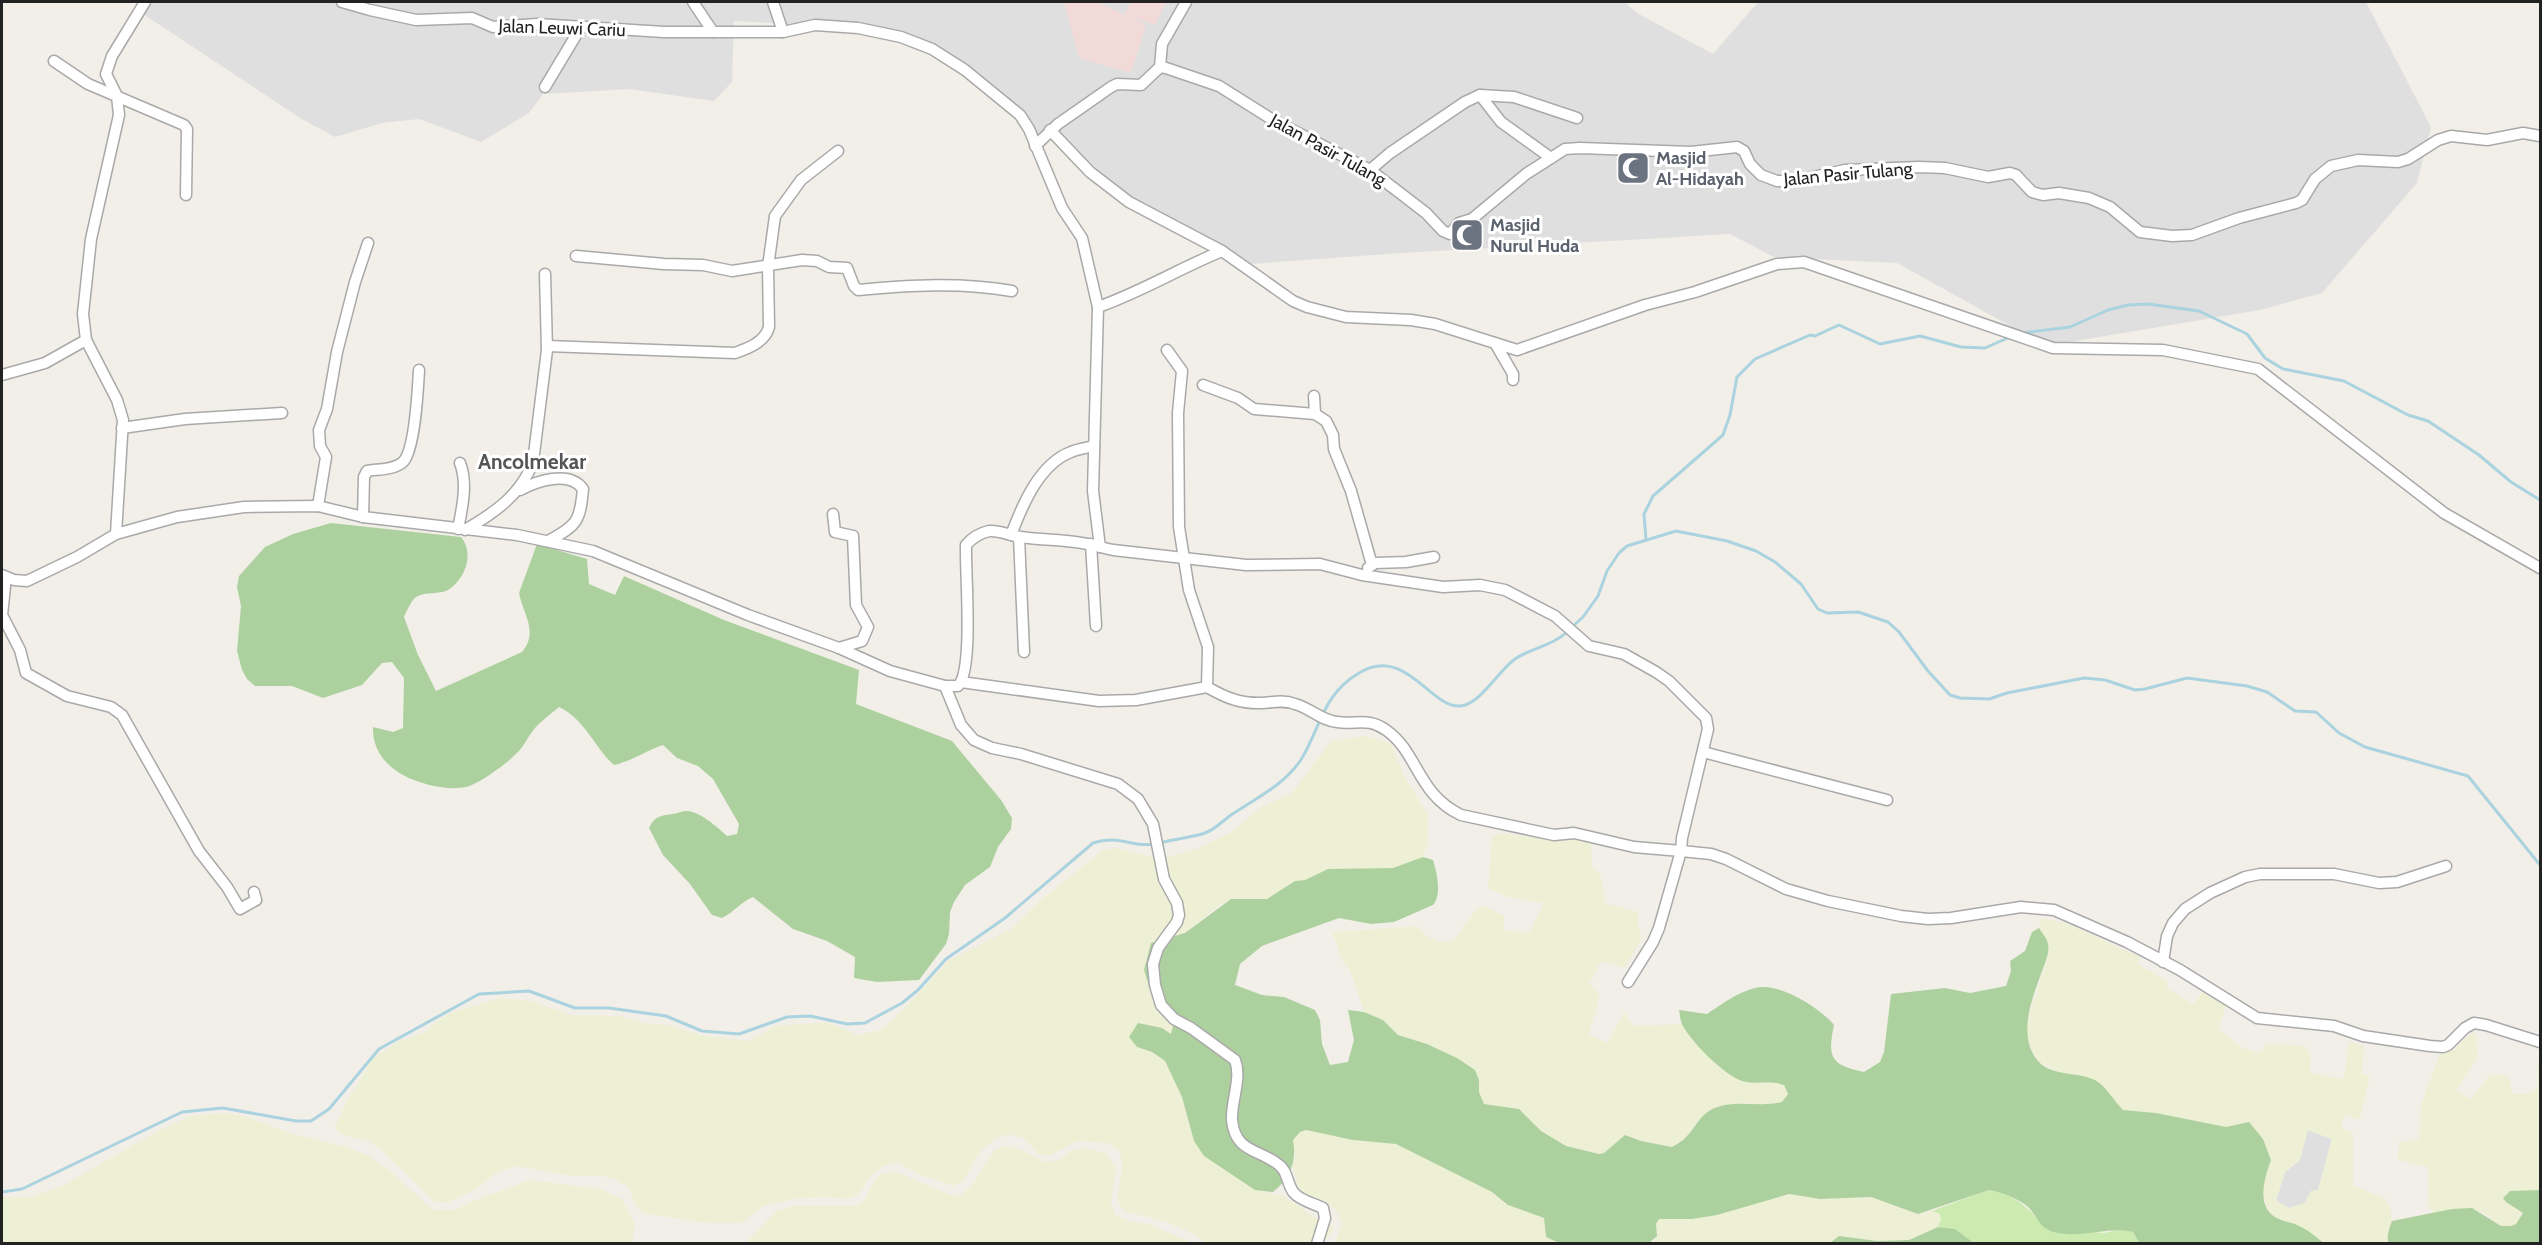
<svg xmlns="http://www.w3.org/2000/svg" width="2542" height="1245" font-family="Cabin,sans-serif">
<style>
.residential{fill:#e0dfdf}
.commercial{fill:#f2dad9}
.farmland{fill:#eef0d5;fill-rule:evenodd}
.grass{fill:#cdebb0}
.forest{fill:#add19e}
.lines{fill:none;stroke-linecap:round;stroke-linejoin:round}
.stream{stroke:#aad3df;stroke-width:3}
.street-casing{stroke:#a9a9a9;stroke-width:13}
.street{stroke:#fff;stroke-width:10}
.labels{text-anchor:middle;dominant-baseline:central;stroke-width:6;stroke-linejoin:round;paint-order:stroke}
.street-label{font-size:18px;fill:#222;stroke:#fff}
.worship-label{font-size:18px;font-weight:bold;fill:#5b616d;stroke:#fff;text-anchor:start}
.quarter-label{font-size:21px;font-weight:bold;fill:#555;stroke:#fff}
</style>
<rect width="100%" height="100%" fill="#f2efe9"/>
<!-- residential -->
<g class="residential">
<path d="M142,2H1625L1637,13L1713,54L1758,2H2366L2431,127L2417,183L2322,293L2260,310L2046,346L1897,263L1774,257L1730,234L1401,253L1251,264L1197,230L1162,216L1118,190L1055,128L1036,147L1020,114L932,49L858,28L734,21L732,82L714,101L629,89L543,94L529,113L481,142L419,119L382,123L335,137L300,118L137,10Z"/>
<path d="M2307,1130L2332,1139L2318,1190L2311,1191L2305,1203L2289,1208L2276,1201L2285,1172L2300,1160Z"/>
</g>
<!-- commercial -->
<path class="commercial" d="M1064,2H1098L1124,15L1131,2H1166L1155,25L1131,17L1146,25L1131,73L1079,58Z"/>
<!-- farmland -->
<g class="farmland">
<path d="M1365,736L1391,744L1406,780L1428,814V843L1423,857L1394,868L1328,869L1305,880L1295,881L1267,899H1231L1222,903L1185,933L1154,1002L1173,1027L1171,1034L1162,1028L1137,1047L1152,1052L1165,1061L1182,1097L1194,1141L1255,1190L1284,1196L1315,1218L1330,1223L1334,1229L1324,1243H1205L1194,1234L1166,1222L1124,1211L1117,1199L1122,1165L1120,1152L1108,1143L1077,1141L1049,1156L1039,1154L1025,1139L1008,1134L995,1139L980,1152L963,1181L953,1186L916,1173L899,1163L883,1166L870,1176L857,1196L848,1199L825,1197L794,1199L763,1206L742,1223H706L643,1213L637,1208L628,1187L615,1179L603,1176H573L517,1166L496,1173L473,1191L449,1202H435L382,1151L370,1142L339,1133L335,1127L346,1102L373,1059L396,1043L425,1032L447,1014L500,998L531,1001L571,1015L619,1016L644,1023L670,1025L699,1035L749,1041L775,1026L827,1022L857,1035L881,1030L909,1004L948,961L1011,929L1039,902L1103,850L1116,848L1152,857H1168L1199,848L1230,833L1260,808L1292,793L1331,741Z"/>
<path d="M1501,833L1563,841L1578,837L1591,843L1592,867L1601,875L1605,903L1639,912L1637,921L1642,938L1625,968L1606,962L1600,963L1589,984L1600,995L1589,1035L1607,1043L1624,1012L1634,1026L1682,1024L1700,1046L1753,1082H1774L1784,1085L1788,1094L1782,1102L1772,1104L1740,1103L1698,1120L1687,1137L1673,1147L1641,1141L1625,1135L1604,1153L1599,1154L1566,1146L1541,1131L1519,1109L1484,1104L1479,1092V1080L1475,1070L1457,1058L1427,1044L1398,1035L1383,1020L1364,1012L1350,971L1342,959L1332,932L1417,926L1426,936L1440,942L1454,940L1475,911L1483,905L1504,916V930L1529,933L1544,903L1507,897L1488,888L1492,837Z"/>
<path d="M2041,918L2069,924L2123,950L2140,955L2137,964L2168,981L2166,987L2194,1005L2204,989L2226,1005L2218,1029L2243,1048L2255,1052H2262L2266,1043L2305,1046L2311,1054L2310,1073L2344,1079L2349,1041L2364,1046L2362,1074L2370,1076L2361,1115L2359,1120L2345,1115L2341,1127L2353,1133V1185L2385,1199L2391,1209L2392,1221L2388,1231L2389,1243H2324L2307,1230L2278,1219L2268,1212L2263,1191L2264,1180L2271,1160L2263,1139L2249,1123L2226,1127L2156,1113L2123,1110L2097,1081L2074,1074H2065L2040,1063L2029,1044L2026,1034L2030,1012L2049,953L2048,942L2039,928ZM2308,1130L2332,1139L2318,1190L2311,1191L2305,1203L2289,1208L2276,1200L2285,1172L2300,1160Z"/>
<path d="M2475,1032L2478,1055L2457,1090L2470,1099L2490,1075H2508L2513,1094H2526L2538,1088L2537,1063H2540V1190L2510,1191L2506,1202L2523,1212L2516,1224L2511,1226H2501L2482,1212L2452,1209L2434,1214L2428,1206V1167L2398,1160L2399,1142L2419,1139L2421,1105L2439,1055L2454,1050L2465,1038Z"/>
<path d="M224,1113L244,1116L293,1134L347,1147L369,1156L391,1172L433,1210H454L473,1201L530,1180L601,1189L622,1199L635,1223L632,1243H2V1197H32L64,1185L154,1133L190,1116Z"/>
<path d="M1306,1130L1353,1140L1396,1144L1492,1192L1508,1205L1544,1218L1546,1237L1559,1243H1335L1342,1222L1335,1209L1323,1200L1306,1195L1299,1189L1292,1163L1295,1154L1292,1140L1300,1132Z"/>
<path d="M1006,1146L1019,1149L1045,1162L1058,1160L1074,1150L1087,1148L1107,1154L1116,1168L1111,1204L1115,1215L1127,1220L1151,1225L1193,1243H745L776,1211L793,1206H856L864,1200L876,1178L883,1173L897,1172L953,1196L964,1193L974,1182L994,1150Z"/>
<path d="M1789,1194L1820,1199L1871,1197L1918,1214L1932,1211L1939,1213L1941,1219L1938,1227L1909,1240L1877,1241L1839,1236L1830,1244H1649L1655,1240L1656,1224L1659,1219H1692Z"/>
</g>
<!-- grass -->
<path class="grass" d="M1988,1190C2014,1193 2030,1209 2045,1228L2104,1233L2123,1229L2133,1232L2140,1243H1974L1955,1229L1938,1227L1941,1219L1939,1213L1932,1211Z"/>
<!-- forest -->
<g class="forest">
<path d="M331,523L461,537C475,554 465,579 448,590C439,595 426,591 416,597C410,602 407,611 404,617L418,655L436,691L522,652C539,632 523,614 519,593L537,544L587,559L589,584L615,595L624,576L724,620L859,670L856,704L952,741L1001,800L1012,818L1011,829L998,847L990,867L965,885L954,902L950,912L949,934L946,944L919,980L877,982L854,978L855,957L827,941L793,929L753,897C741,902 734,912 722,918L712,915L690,884L663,855L649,828C655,816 660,816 672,814C677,814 681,811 686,811C700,811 717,827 727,836L737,834L739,824L713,779L698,766L677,758L663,745C645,751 632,761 614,765C593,746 586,720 559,707C551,714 542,720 535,728C528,736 524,747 516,754C506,764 479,784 466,787C447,791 419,784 403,775C385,765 372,749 373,727L393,732L403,728L404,678L392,662L382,663L362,685L323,698L292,686H255L247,679L242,670L237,651L241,606L237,587L239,576L265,547L293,534Z"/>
<path d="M1423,857L1433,860C1437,873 1442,895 1433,905L1394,922L1371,924L1339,918L1262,946L1240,964L1235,985L1262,995L1284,997L1315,1010L1320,1020L1322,1044L1330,1065L1348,1062L1354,1040L1348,1010L1364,1012L1383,1020L1398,1035L1427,1044L1457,1058L1475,1070L1479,1080V1092L1484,1104L1519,1109L1541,1131L1566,1146L1599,1154L1604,1153L1625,1135L1641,1141L1672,1147C1677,1144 1683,1141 1687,1136C1695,1128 1698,1118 1709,1111C1730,1098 1759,1108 1782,1102L1788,1094L1784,1085C1770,1080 1756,1085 1742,1081C1724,1075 1690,1041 1682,1024C1680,1020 1680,1014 1679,1010L1707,1014C1722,1004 1742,989 1761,987C1783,985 1821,1009 1834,1025C1827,1058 1831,1065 1864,1072L1880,1062L1884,1052L1891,994L1945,988L1970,993L2006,986L2011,971L2010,961L2025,951L2032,932L2039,928C2042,933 2047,938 2048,944C2050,954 2044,965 2041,974C2031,1001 2017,1038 2039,1062C2052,1076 2078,1072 2095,1080C2105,1085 2115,1102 2123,1110L2156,1113L2226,1127L2249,1122L2263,1139L2271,1160C2264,1179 2255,1209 2279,1219C2285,1222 2291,1222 2297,1225C2307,1229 2316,1237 2324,1243L2140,1244L2133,1232C2110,1225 2068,1243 2045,1228C2038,1223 2034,1212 2027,1206C2017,1198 2001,1192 1989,1190L1918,1214L1871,1197L1820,1199L1789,1194L1717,1215L1692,1219H1659L1656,1224L1657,1236L1649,1243H1559L1546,1237L1544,1218L1508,1205L1492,1192L1396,1144L1353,1140L1306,1130L1300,1132L1293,1140C1297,1162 1290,1179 1273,1192L1255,1190L1204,1156L1194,1141L1182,1097L1165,1061L1152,1052L1137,1047L1129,1037L1138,1023L1162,1028L1171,1034L1173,1026L1154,1002L1144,970L1151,943L1185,933L1231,899H1267L1295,881L1305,880L1328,869L1393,868Z"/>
<path d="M2540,1190V1243L2389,1244C2386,1236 2389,1229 2392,1221L2452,1209L2472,1208L2501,1226H2511L2516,1224L2523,1213L2506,1202L2503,1198L2510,1191Z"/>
<path d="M1938,1227L1955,1229L1974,1243H1830L1839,1236L1877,1241L1909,1240Z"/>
</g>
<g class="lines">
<!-- stream -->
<g class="stream">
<path d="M2022,333L2070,327L2108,310L2128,305L2148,304L2199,311L2247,334L2265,358L2283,369L2344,381L2408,415L2428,421L2479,455L2511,482L2540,500"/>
<path d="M1646,540L1644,514L1653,496L1723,435L1730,415L1737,377L1755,359L1810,335L1815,336L1839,325L1880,344L1920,336L1961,347L1985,348L2010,337"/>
<path d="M1572,627L1583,617L1598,596L1607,571L1619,553L1627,546L1676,531L1727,541L1756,551L1775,562L1801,584L1818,609L1827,613L1858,612L1888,622L1899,632L1928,671L1950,695L1960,698L1989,699L2007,693L2084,678L2105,680L2135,690L2145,689L2187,678L2247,686L2267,692L2295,711L2316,712L2339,733L2365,747L2468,776L2540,865"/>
<path d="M1160,843C1174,839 1190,838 1205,833C1214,830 1223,821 1231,815C1255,799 1286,784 1302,758C1321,726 1323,694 1359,673C1406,645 1430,708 1460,706C1481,704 1498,671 1515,659C1531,648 1552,646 1567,632"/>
<path d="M2,1192L22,1189L182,1112L223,1108L296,1121H311L329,1109L379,1049L479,994L529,991L575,1008H609L666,1016L702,1031L739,1034L787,1017L810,1016L847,1024L865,1023L902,1003L918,990L946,959L1005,918L1093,843C1119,834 1133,848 1153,844"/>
</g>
<!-- street casing -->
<g class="street-casing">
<g id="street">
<path d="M342,2L370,10L416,20L472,18L493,27L537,24L664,32H713"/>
<path d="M773,2L783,32"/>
<path d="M54,61L88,84L184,125L187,129L186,195"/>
<path d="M1160,67L1162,44L1186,2"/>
<path d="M545,87L581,27"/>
<path d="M1480,95L1501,122L1551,158"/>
<path d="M1050,130L1090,172L1129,202L1222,251L1293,301L1307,307L1346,317L1411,320L1435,324L1517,350L1645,305L1695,292L1777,264L1804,262L2053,348L2163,350L2258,369L2444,513L2540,568"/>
<path d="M1035,146L1058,124L1111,87L1117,84L1141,85L1160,67L1166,68L1219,86L1273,120L1370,170L1426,213L1443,231L1450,234L1459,223L1472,219L1526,174L1565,149L1580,148L1691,152L1737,147L1744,151L1750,164L1761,175L1777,181H1795L1845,170L1919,167L1945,168L1988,177L2010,173L2016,175L2032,192L2043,195L2059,193L2089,198L2110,207L2140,232L2172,236L2192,235L2239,218L2296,203L2302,200L2315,179L2331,166L2358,160L2398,162L2408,159L2438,140L2451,136L2487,140L2523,133L2540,136"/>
<path d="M1370,170L1390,153L1465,102L1480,95L1514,97L1577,118"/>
<path d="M576,256L664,264L703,265L732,271L802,260L817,261L829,267L847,268L854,286L858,290C911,285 960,282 1012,291"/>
<path d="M1098,307C1141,292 1180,268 1222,251"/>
<path d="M1495,343L1513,374V380"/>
<path d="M547,346L735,353C749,348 765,342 769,327L768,267L775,216L801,180L838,151"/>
<path d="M2,375L45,363L86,340"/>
<path d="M1203,385L1238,398L1254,409L1315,414L1326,421L1333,435L1334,449L1351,491L1372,565"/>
<path d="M1314,396L1315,414"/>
<path d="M122,428L185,419L282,413"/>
<path d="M520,490C537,481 569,470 583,489C580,520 578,525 550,540"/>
<path d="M318,506L326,457L320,446L319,430L327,409L337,352L355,282L368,243"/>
<path d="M833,514L835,532L853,536L856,605L868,627L862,641L839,648"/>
<path d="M363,517L364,477L367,471C378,469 394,470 403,462C415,450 418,388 419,370"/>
<path d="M458,529C462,509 468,483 460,463"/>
<path d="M465,530C494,513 521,495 533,462L547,350L545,274"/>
<path d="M116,534L123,420L117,400L86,340L83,314L91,239L119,115L117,96L106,74L112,56L145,2"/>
<path d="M1011,535C1022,506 1039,464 1071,452C1078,449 1086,448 1094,446"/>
<path d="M1019,537L1024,652"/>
<path d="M1091,544L1096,626"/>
<path d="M1100,547L1113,550L1246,565L1320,564L1362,575L1443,587L1480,585L1505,590L1555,616L1589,646L1624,654L1656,672L1669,681L1706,718L1708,729L1682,838L1681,851L1711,854L1726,859L1786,889L1828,901L1901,916L1928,919L1951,918L2021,907L2054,910L2127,942L2180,970L2257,1018L2334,1026L2363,1036L2430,1046L2443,1047L2448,1045L2465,1028L2474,1023L2486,1025L2540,1042"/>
<path d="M1368,568L1375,563L1406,562L1434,557"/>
<path d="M2,575L14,580L27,581L77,557L116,534L177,517L244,507L318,506L363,517L517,535L593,551L748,615L839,648L890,671L945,686H958C974,670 965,572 966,545C972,538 980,533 989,531C1000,530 1010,536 1021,537C1047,541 1074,539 1100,547L1093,491L1098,307L1082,238L1062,208L1029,129L1020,115L965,70L932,49L901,37L858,28L815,25L783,32H713L693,2"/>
<path d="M6,577L2,615L20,650L26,673L67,696L111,707L122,715L199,851L227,887L240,909L256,900L254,892"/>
<path d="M961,682L1099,701L1136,700L1207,687L1208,647L1189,590L1179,527L1178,413L1182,371L1167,350"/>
<path d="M945,686L961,725L974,740L992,748L1021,754L1118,784L1138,799L1153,824L1164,879L1177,903L1179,915L1177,922L1158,948L1153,964L1155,985L1161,1005L1174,1019L1191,1028L1235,1060C1242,1078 1231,1101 1232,1120C1235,1153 1260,1149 1279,1165C1288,1171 1287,1185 1294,1193C1301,1201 1313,1203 1323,1208L1325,1218L1317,1244"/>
<path d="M1207,687C1226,698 1241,704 1263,703C1274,702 1284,700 1295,704C1310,708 1322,721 1337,722C1356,725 1368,717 1386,730C1418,752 1417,794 1461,815L1554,835L1574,833L1634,847L1681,851L1659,928L1653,942L1628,982"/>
<path d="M1703,752L1887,800"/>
<path d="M2163,962L2167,936L2173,923L2185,909L2210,893L2245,877L2260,874H2334L2379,883L2397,882L2446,866"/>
</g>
</g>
<!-- street -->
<use href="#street" class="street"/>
</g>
<!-- icons -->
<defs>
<g id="mosque-square" transform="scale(1.725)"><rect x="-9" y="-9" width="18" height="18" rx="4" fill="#6b7280" stroke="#fff"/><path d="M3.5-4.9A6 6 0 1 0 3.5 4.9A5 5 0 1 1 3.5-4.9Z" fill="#fff"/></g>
</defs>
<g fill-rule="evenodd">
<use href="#mosque-square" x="1633" y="168"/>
<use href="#mosque-square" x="1467" y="235"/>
</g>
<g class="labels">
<!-- street labels -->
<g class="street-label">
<text transform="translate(562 28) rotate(2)">Jalan Leuwi Cariu</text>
<text transform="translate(1328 150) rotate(29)">Jalan Pasir Tulang</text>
<text transform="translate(1848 174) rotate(-5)">Jalan Pasir Tulang</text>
</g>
<!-- worship labels -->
<g class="worship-label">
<text x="1656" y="158">Masjid<tspan x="1656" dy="21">Al-Hidayah</tspan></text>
<text x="1490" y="225">Masjid<tspan x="1490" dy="21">Nurul Huda</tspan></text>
</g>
<!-- quarter labels -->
<g class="quarter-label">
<text x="532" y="461">Ancolmekar</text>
</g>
</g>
<!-- border -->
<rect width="2542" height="1245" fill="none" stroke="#222222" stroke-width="6"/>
</svg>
